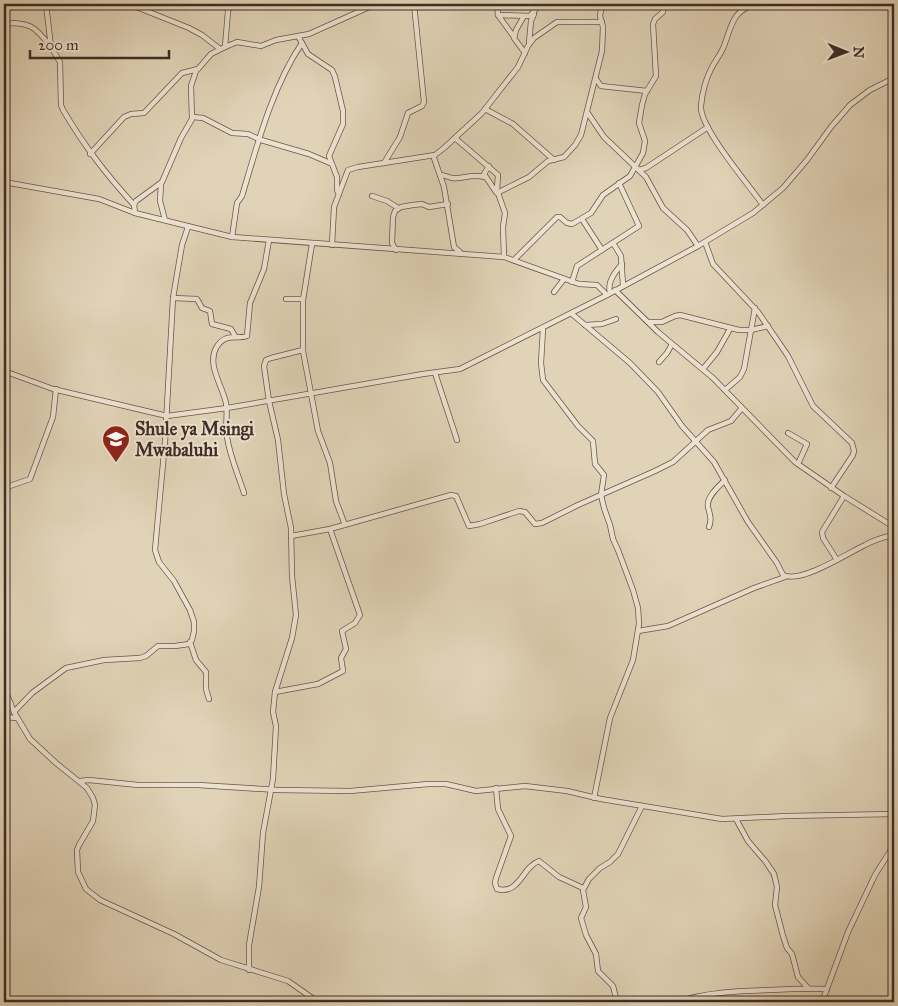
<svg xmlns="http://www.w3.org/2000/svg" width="898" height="1006" font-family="'IM FELL Great Primer',serif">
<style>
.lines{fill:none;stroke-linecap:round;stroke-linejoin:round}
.minor-casing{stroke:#68564a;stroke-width:6}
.minor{stroke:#ece2d0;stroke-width:4.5}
.labels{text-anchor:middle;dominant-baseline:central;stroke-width:4;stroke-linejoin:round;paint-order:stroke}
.poi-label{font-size:18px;font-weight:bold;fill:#3f2d26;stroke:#ece2d0;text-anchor:start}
</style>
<rect width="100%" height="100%" fill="#e1d3b7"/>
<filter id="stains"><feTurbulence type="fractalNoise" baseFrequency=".004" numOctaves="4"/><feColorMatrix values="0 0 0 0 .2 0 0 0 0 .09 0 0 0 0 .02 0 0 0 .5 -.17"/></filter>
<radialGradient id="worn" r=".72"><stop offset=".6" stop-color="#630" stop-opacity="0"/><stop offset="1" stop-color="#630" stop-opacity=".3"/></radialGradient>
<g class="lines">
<!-- minor casing -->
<g class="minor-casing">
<g id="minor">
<path d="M46,4L51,47L60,62L61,105L63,110C85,147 105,173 134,205"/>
<path d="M129,4L189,28L202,35L220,49"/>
<path d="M497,4L498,15L514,37"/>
<path d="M757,4C732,10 732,25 724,46C721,54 715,61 711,69C706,79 702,94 701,106C699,127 749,185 763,205"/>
<path d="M498,15L530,16L540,4"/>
<path d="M524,16L516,30L514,38L525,53"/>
<path d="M4,23C29,22 35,26 50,46"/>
<path d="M298,36L308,54L332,70L335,77L343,111V124L329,156L337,177V190L339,194"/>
<path d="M529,43L531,21L534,14"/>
<path d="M225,47L228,11L232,4"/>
<path d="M596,79L601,86L647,91"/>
<path d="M485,109L513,124L554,160"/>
<path d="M587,112L604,137L646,177L663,208L687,230L698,246"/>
<path d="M193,117L203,118L232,133L248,134L261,140L309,154L330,163"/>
<path d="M455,138L498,175L497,190L505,213L503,227L504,257"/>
<path d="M90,154L124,117L131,114L144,113L182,73L198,69L211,54L225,47L237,42L261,46L276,40L309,34L376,4"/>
<path d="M433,155L444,187L454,247L460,252"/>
<path d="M384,163L400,137L408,113L422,106L424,102L414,4"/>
<path d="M489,166L484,174L496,192"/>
<path d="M639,170L646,168L708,127"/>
<path d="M440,175C445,175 447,177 452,178C461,180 470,173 485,177"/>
<path d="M4,182L99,199L135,213L232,237L504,257L579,284L597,285L607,295"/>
<path d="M161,184L160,201L165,220"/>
<path d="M497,193L529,177L548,161L564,157L575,145L581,135L602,51L603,27L600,16L602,4"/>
<path d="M372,196L387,201L398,208"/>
<path d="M135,213L134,205L136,201L162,182L181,138L192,119L191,86L196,71"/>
<path d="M582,219L602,250"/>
<path d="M232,237L237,203L242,196C257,146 272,87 302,43"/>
<path d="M705,242L713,264L758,312L788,356L813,406L852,443L854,451L853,455L831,488"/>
<path d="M613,243L621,256L623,285"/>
<path d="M312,244L303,300V351L318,431L330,463L336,501L345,525"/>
<path d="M332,245L334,207L348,170L358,167L435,155L444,148L482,113L518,67L528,46L534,38L557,22H602"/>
<path d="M396,250L392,243L393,217L395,211L401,207L413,205L422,204L429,207L448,204"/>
<path d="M514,260L557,217H560L567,223L572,224L591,213L603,195L630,176L643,153L645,141L639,123L642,105L645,94L656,76L653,24L655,19L663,12L664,4"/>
<path d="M572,282L577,266L639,226L619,183"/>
<path d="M615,290L658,332L713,378L795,462L844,496L894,527"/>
<path d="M554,292L564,279"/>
<path d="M610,293C607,282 615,272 622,264"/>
<path d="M173,298L197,299L202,308L210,311L212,324L231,329L235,336"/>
<path d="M286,299H303"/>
<path d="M572,314L630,363L658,392L682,426L714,462L748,522L777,563L783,575C801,584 848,553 865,545C874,540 884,537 894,535"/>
<path d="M649,322H662L675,316L680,315L739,330H751L768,326"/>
<path d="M585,325L602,324L616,319"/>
<path d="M543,329L541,363L543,380L578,426L593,441L595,464L604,475L601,495L604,508L610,525L613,539L618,550L633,590L638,608L639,624L633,660L610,718L594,798"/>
<path d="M659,362L667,353L672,344"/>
<path d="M703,369L717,352L730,329"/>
<path d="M4,371L53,389L167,416L227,408L423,374L460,369L607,295L698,246L753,213L783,188L807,160L831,127L850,105L870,90L894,78"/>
<path d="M435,373L457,440"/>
<path d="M725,390L740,377L744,369L755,308"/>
<path d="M788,433L807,444L798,464"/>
<path d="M4,488L30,479L53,417L56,389"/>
<path d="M244,493C238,474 230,457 227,437C225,426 228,414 226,403C222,385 207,365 216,348C225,332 236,340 247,336L250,303L264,269L269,240"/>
<path d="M709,527C712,519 710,515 708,507C706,497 719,486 725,480"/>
<path d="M291,536L330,529L451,495L456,496L469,526L480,524L519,511L525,512L535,524L542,523L578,505L655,471L673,462L708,430L731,421L742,408"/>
<path d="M837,560L823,538L822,532L844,496"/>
<path d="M638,631L668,626L754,588L785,577"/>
<path d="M190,642L196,660L206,672V689L209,699"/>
<path d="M4,687L14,712L30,739L56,763L87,788L93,798L95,805L93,821L79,845L77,850L78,872L86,889L100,900L174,934L221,960L288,981L318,1002"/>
<path d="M275,692L318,684L343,671L341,658L346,649L342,631L355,623L360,615L330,529"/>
<path d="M14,712L32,693L66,668L104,660L140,658L146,656L158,646H175L189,644L192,640L194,631V622L190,610L174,581L159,562L155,550L165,442L173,298L182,245L188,227"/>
<path d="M4,717L17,718"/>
<path d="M80,781L89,780L138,785H198L278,790L350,791L428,784H446L476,791L525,786L567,791L601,799L722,819L787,816L894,814"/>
<path d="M496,788L498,809L511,836L496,878L495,883L497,889C520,895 522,867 539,861L559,877L583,888"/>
<path d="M736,819L748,841L766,862L774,874L777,887L775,905L783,936L787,948L792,954L798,977L808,988"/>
<path d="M249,970V945L259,887L263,833L273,779L276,726L273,712L275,692L292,638L296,615L292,576L291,528L284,494L278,440L269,401L264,366L266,360L271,358L303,350"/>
<path d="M617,1002L613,986L598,971L596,954L586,935L581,918L586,907L583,890L589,879L600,868L610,862L618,854L642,806"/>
<path d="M677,1002C706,992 738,991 769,990C788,989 807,988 827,989"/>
<path d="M822,1002L848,932L875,875L894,845"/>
</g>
</g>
<!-- minor -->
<use href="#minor" class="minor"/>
</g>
<!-- icons -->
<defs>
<g id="school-pin" transform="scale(1.4375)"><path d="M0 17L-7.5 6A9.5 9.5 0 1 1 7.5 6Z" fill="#8f2418" stroke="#ece2d0"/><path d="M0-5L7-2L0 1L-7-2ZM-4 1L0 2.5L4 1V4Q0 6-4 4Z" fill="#fff"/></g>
</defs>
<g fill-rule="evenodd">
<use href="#school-pin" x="116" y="439"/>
</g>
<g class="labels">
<!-- poi labels -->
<g class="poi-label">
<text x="135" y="429">Shule ya Msingi<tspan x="135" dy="21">Mwabaluhi</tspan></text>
</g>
</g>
<!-- margin -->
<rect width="898" height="1006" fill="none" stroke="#e1d3b7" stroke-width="20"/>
<rect x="5" y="5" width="888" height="996" fill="none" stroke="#3f2d26" stroke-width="2.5"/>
<rect x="10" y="10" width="878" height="986" fill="none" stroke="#3f2d26"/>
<!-- north arrow -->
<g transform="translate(846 52) rotate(91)" stroke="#ece2d0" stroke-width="4" paint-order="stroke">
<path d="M0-4L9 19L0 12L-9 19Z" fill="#3f2d26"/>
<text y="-8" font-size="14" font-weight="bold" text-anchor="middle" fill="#3f2d26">N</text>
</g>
<!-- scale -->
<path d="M30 50v8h139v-8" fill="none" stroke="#3f2d26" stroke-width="2.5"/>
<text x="38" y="50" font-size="15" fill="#3f2d26" stroke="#ece2d0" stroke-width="4" paint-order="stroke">200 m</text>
<rect width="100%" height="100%" filter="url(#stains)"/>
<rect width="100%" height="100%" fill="url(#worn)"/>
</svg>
